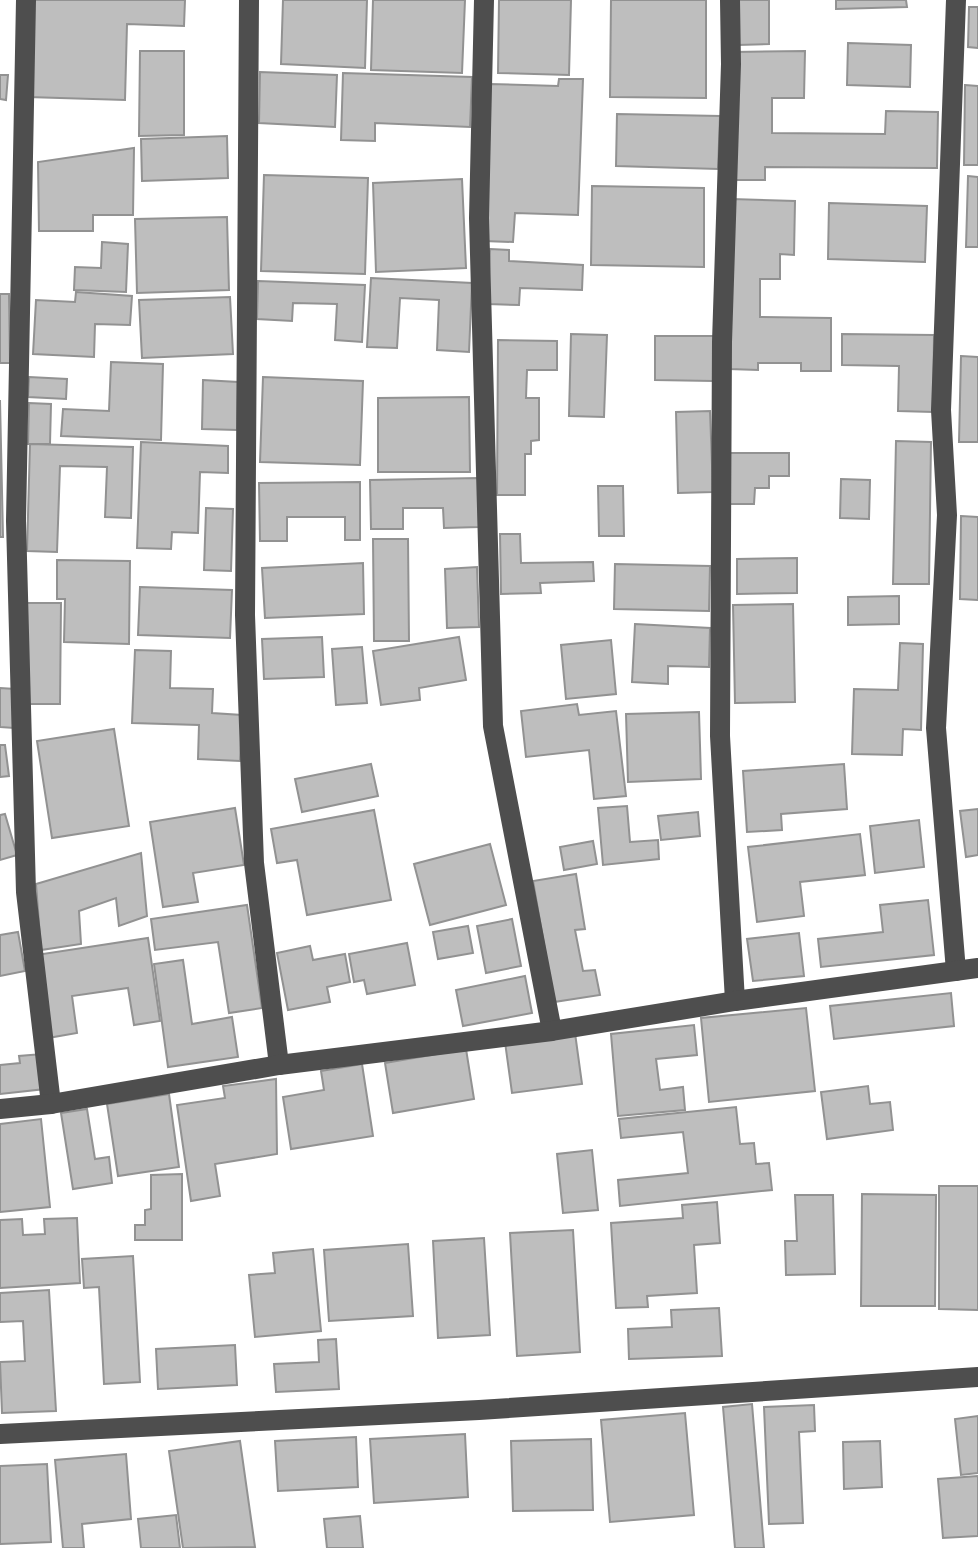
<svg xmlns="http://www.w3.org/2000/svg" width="978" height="1548" font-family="'Open Sans',sans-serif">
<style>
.building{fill:#bebebe;stroke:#929292;stroke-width:2}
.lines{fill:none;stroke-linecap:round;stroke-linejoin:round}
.minor{stroke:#4e4e4e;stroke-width:20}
</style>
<rect width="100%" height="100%" fill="#fff"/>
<!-- building -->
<g class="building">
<path d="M30,0H185L184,26L127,24L125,100L28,97Z"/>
<path d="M283,0H367L365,68L281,64Z"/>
<path d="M373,0H465L462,73L371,70Z"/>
<path d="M499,0H571L569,75L498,73Z"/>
<path d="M611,0H706V98L610,97Z"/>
<path d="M738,0H769V44L738,45Z"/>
<path d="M836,0H906L907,7L836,9Z"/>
<path d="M969,7H978V48L968,47Z"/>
<path d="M848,43L911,45L910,87L847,85Z"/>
<path d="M140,51H184V135L139,136Z"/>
<path d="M805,51L804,98H772V133L885,134L886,111L938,112L937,168L765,167V180H732L734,52Z"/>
<path d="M260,72L337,75L335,127L259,123Z"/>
<path d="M343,73L472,77L470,127L375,123V141L341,140Z"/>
<path d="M0,75H8L6,100L0,99Z"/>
<path d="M559,79H583L578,215L515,213L513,242L484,241L490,84L558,86Z"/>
<path d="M965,85L978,86V165H964Z"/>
<path d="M617,114L720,116L718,169L616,166Z"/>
<path d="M227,136L228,178L142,181L141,139Z"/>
<path d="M134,148L133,215H93V231H39L38,162Z"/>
<path d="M264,175L368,178L365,274L261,271Z"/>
<path d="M968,176L978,177V247H966Z"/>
<path d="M462,179L466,268L376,272L373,183Z"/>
<path d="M592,186L704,188V267L591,265Z"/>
<path d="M731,199L795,201L794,255L780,254V279H760V317L831,318V371H801V363H758V370L729,369Z"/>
<path d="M829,203L927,206L925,262L828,259Z"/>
<path d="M227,217L229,290L137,293L135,219Z"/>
<path d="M102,242L128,244L126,292L74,290L75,267L101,268Z"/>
<path d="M490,249L509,250V261L583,265L582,290L520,288L519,305L488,304Z"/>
<path d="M371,278L472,283L469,352L437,350L439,300L400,298L397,348L367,347Z"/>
<path d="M258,281L365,285L362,342L335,340L337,304L293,303L292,321L257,319Z"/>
<path d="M76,292L132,296L130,325L95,324L94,357L33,354L36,300L75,302Z"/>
<path d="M0,294H9L10,363H0Z"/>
<path d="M230,297L233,354L142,358L139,300Z"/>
<path d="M571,334L607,335L604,417L569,416Z"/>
<path d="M842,334L934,335L933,412L898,411L899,366L842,365Z"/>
<path d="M655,336H714L713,381L655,380Z"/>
<path d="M498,340L557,341V370H527L526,398H539V440L531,441V454H525V495H497Z"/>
<path d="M961,356L978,357V442H959Z"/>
<path d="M111,362L163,364L161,440L61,436L63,409L109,411Z"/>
<path d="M29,377L67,379L66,399L28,397Z"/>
<path d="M263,377L363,381L360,465L260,462Z"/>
<path d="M203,380L238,382L237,430L202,429Z"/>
<path d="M469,397L470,472H378V398Z"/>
<path d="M0,400L3,537H0Z"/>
<path d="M29,403L51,404L50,444H28Z"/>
<path d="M710,411L713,492L678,493L676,412Z"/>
<path d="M896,441L931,442L929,584H893Z"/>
<path d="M141,442L228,446V473L200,472L198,533L172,532L171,549L137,548Z"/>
<path d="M30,444L133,447L131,518L105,517L107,467L60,466L57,552L27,551Z"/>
<path d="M729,453H789V476H769V488H755L754,504H729Z"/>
<path d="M478,478L479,527L444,528L443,508H403V529H371L370,480Z"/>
<path d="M841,479L870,480L869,519L840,518Z"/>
<path d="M360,482V540H345V517H287V541H260L259,483Z"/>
<path d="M598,486H623L624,536H599Z"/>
<path d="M206,508L233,509L231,571L204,570Z"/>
<path d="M961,516L978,517V600L960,599Z"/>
<path d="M500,534H520L521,563L593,562L594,581L540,583L541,593L501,594Z"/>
<path d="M373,539H408L409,641H374Z"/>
<path d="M797,558V593L737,594V559Z"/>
<path d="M57,560L130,561L129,644L64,642L65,599H57Z"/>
<path d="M363,563L364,614L265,618L262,568Z"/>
<path d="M615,564L710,566L709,611L614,609Z"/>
<path d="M477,567L479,627L447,628L445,569Z"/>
<path d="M140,587L232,590L230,638L138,635Z"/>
<path d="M899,596V624L848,625V597Z"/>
<path d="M26,603H61L60,704H25Z"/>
<path d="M793,604L795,702L735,703L733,605Z"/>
<path d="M635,624L710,628L709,667L668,666V684L632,682Z"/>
<path d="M322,637L324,677L264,679L262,639Z"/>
<path d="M459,637L466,680L419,688L420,700L381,705L373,651Z"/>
<path d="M611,640L616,694L566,699L561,645Z"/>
<path d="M900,643L923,644L921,730L903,729L902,755L852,754L854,689L898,690Z"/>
<path d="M362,647L367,703L336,705L332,649Z"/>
<path d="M135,650L171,651L170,688L213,689L212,713L242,715L240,761L198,759L199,725L132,723Z"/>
<path d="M0,688L15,689L14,728L0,727Z"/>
<path d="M577,704L579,715L616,711L626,796L594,799L589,750L526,757L521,711Z"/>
<path d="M699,712L701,779L628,782L626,714Z"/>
<path d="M114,729L129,826L52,838L37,741Z"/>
<path d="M0,745H5L9,776L0,777Z"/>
<path d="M371,764L378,796L302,812L295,779Z"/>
<path d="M844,764L847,809L781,814L782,830L747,832L743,771Z"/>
<path d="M627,806L630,842L658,840L659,859L603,865L598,808Z"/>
<path d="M235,808L244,865L193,873L198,902L163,907L150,822Z"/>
<path d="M978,809V855L966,857L960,811Z"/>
<path d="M374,810L391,900L307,915L297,860L277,863L271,829Z"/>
<path d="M698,812L700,836L661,840L658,816Z"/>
<path d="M5,814L17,855L0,860V815Z"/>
<path d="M919,820L924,867L875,873L870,826Z"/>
<path d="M860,834L865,875L800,882L804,916L757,922L748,847Z"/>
<path d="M593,841L597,864L564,870L560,847Z"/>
<path d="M490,844L506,905L430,925L414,864Z"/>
<path d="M141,853L147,916L119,926L116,898L79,911L81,944L41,950L36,884Z"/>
<path d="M576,874L585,929L575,930L583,971L595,970L600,995L554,1002L533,881Z"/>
<path d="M928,900L934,955L821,967L818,939L883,932L880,905Z"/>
<path d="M247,905L262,1008L229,1013L218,942L155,950L151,919Z"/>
<path d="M512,919L521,966L486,973L477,926Z"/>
<path d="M468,926L473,953L438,959L433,932Z"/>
<path d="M18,932L25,971L0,976V935Z"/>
<path d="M799,933L804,976L753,981L747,939Z"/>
<path d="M148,938L160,1021L134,1025L128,988L72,996L77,1033L48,1038L36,955Z"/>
<path d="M407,943L415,985L367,994L364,980L354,982L349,954Z"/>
<path d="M310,946L313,960L345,954L350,982L327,987L330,1002L288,1010L277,953Z"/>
<path d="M183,960L192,1024L232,1017L238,1057L168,1067L154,964Z"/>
<path d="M525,976L532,1013L463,1026L456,990Z"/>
<path d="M951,993L954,1026L834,1039L830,1006Z"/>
<path d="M806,1008L815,1091L709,1102L701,1018Z"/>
<path d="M694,1025L697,1055L656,1059L660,1090L683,1087L685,1110L618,1116L611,1034Z"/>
<path d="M575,1033L582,1084L512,1093L505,1042Z"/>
<path d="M466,1049L474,1099L393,1113L385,1063Z"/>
<path d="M42,1054L45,1089L0,1094V1065L20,1063L19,1056Z"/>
<path d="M362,1064L373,1136L291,1149L283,1097L324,1090L321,1071Z"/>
<path d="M276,1079L277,1154L215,1164L220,1196L191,1201L177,1105L225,1098L223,1086Z"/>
<path d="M868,1086L870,1104L890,1102L893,1130L827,1139L821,1092Z"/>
<path d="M169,1094L179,1167L118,1176L107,1104Z"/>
<path d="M736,1107L740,1144L754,1143L756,1164L769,1163L772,1190L620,1206L618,1180L688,1173L683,1132L621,1138L619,1119Z"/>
<path d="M87,1109L95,1159L109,1157L112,1183L73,1189L61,1113Z"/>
<path d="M41,1119L50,1207L0,1212V1124Z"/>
<path d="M592,1150L598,1210L563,1213L557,1154Z"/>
<path d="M182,1174V1240H135V1225H145V1210L151,1209V1175Z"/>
<path d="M939,1186H978V1310L939,1309Z"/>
<path d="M862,1194L936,1195L935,1306H861Z"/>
<path d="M795,1195H833L835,1274L786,1275L785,1241H797Z"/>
<path d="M717,1202L720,1243L694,1245L697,1293L647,1296L648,1307L616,1308L611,1223L683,1218L682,1205Z"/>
<path d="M77,1218L80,1283L0,1288V1220L22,1219L23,1235L45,1234L44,1219Z"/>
<path d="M573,1230L580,1352L517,1356L510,1233Z"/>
<path d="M484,1238L490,1335L438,1338L433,1241Z"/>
<path d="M408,1244L413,1316L329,1321L324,1250Z"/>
<path d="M313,1249L321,1331L255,1337L249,1275L275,1273L273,1253Z"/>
<path d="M133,1256L140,1382L104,1384L99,1287L84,1288L82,1259Z"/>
<path d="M49,1290L56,1411L2,1413L0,1362L25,1361L23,1321L0,1322V1293Z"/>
<path d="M719,1308L722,1356L629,1359L628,1329L672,1327L671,1310Z"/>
<path d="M336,1339L339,1389L276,1392L274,1364L319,1362L318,1340Z"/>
<path d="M235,1345L237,1385L158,1389L156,1349Z"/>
<path d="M752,1404L764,1548H735L723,1407Z"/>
<path d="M814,1405L815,1431L799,1432L803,1523L769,1524L764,1407Z"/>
<path d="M685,1413L694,1515L610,1522L601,1420Z"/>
<path d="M978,1416V1473L961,1475L955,1419Z"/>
<path d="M465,1434L468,1497L374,1503L370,1439Z"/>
<path d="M356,1437L358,1487L278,1491L275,1441Z"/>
<path d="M591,1439L593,1510L513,1511L511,1441Z"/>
<path d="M240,1441L255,1547L183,1548L169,1451Z"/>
<path d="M880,1441L882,1487L844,1489L843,1442Z"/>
<path d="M126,1454L131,1519L82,1524L84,1548H63L55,1460Z"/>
<path d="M47,1464L51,1542L0,1544V1466Z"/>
<path d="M978,1476V1536L943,1538L938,1479Z"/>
<path d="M176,1515L180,1548H141L138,1519Z"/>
<path d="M360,1516L363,1548H327L324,1519Z"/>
</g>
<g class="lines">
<!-- minor -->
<g class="minor">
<path d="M26,0L16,521L26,892L51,1104"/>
<path d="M249,0L245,615L254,863L279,1065"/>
<path d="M484,0L479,218L493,726L552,1031"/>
<path d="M730,0L731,64L722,342L720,736L735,1001"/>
<path d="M956,0L941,410L947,515L936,728L956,971"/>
<path d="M0,1109L51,1104L279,1065L552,1031L735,1001L978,968"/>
<path d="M0,1434L479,1410L978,1377"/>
</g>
</g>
</svg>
